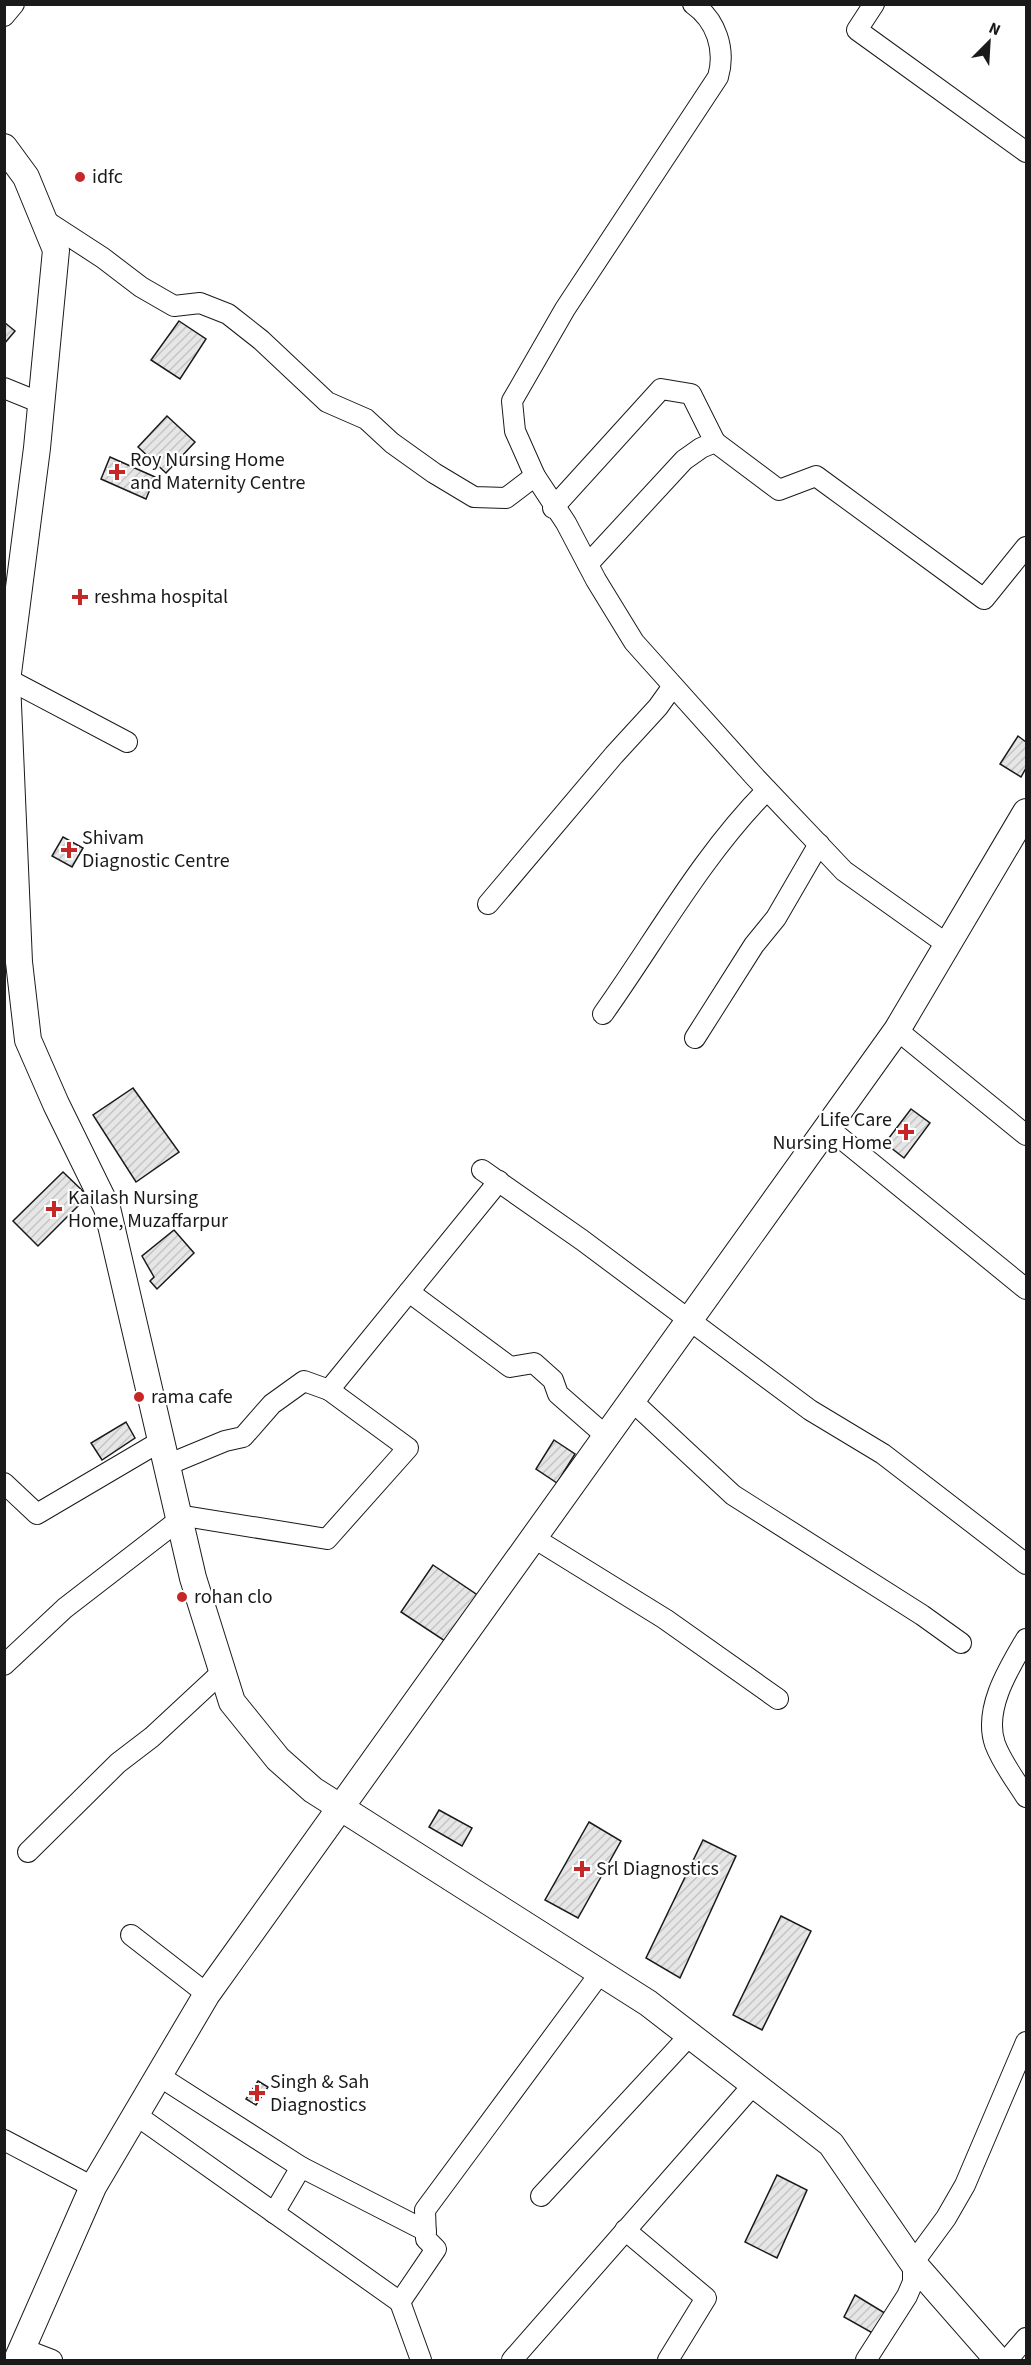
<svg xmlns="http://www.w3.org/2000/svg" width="1031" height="2365" font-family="'Source Sans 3',sans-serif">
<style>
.building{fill:url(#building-hatch);stroke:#1a1a1a;stroke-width:1.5}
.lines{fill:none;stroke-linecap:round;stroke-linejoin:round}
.minor-casing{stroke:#1a1a1a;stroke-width:22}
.major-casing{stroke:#1a1a1a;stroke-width:28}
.minor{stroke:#fff;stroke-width:20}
.major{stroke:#fff;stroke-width:26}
.poi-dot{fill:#c62828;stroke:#fff;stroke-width:2}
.labels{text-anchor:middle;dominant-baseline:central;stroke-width:4.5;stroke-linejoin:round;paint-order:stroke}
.poi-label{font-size:20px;fill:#1a1a1a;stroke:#fff;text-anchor:start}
</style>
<defs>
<pattern id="building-hatch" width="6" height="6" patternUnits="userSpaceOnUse" patternTransform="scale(1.5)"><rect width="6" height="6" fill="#e6e6e6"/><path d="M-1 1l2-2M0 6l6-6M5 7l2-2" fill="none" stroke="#c5c5c5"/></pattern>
</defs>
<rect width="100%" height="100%" fill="#fff"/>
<!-- building -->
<g class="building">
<path d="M179,321L206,339L180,379L151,360Z"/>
<path d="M4,322L15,331L4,344Z"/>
<path d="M167,416L195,442L166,473L138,447Z"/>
<path d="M110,457L155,477L146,499L101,479Z"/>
<path d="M1018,736L1026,742V768L1021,777L1000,764Z"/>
<path d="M63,837L83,848L72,867L52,856Z"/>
<path d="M133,1088L179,1152L136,1182L93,1115Z"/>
<path d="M911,1109L930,1123L904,1158L885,1143Z"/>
<path d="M63,1172L88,1196L38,1246L13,1221Z"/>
<path d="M174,1230L194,1253L157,1289L150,1281L154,1277L142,1256Z"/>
<path d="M126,1422L135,1438L102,1460L91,1443Z"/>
<path d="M554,1440L575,1454L557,1483L536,1469Z"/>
<path d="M433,1565L479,1596L448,1643L401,1612Z"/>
<path d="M439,1810L472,1828L462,1846L429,1827Z"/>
<path d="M589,1822L621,1841L578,1918L545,1900Z"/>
<path d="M703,1840L736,1856L680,1978L646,1958Z"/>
<path d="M781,1916L811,1931L762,2030L733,2015Z"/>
<path d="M258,2081L268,2087L256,2105L246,2099Z"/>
<path d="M777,2175L807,2190L777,2258L745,2242Z"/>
<path d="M855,2295L888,2315L876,2335L844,2317Z"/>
</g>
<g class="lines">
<!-- minor casing -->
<g class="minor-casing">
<g id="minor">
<path d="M693,4C716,20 726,49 718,77L565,309L512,401L515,431L535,476L566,523L596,580L634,642L754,776L844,871L948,945"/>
<path d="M874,4L857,30L1026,152"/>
<path d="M4,16L14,4"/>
<path d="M43,219L103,258L141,287L174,306L200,303L228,314L261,340L327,402L366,419L392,443L434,473L474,497L506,498L535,476"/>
<path d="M4,388L41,403"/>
<path d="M553,508L661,389L691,394L715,442"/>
<path d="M588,564L684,460L701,448L715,442L779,490L816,476L984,599L1026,547"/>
<path d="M4,677L127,742"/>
<path d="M488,904L614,755L658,707L673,686"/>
<path d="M603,1014C657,938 701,857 767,790"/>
<path d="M897,1030L1026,1135"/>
<path d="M695,1038L754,945L776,918L819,844"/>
<path d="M827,1127L1026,1289"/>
<path d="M482,1170L582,1240L810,1410L883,1454L1026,1564"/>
<path d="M409,1292L510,1367L534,1363L553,1380L558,1394L606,1436"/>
<path d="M632,1401L733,1495L922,1615L961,1643"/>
<path d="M167,1465L225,1441L243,1437L272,1404L304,1381L329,1390L499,1181"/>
<path d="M4,1483L37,1514L161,1441"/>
<path d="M178,1515L327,1539L408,1448L329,1390"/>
<path d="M534,1538L665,1619L778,1699"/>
<path d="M1026,1639C1009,1668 983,1709 995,1744C1002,1763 1016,1781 1026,1797"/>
<path d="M4,1665L65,1608L179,1520"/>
<path d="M28,1852L118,1763L152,1737L222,1672"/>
<path d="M131,1935L207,1994"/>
<path d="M159,2076L301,2167"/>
<path d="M136,2115L400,2302L436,2249L426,2239L425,2210L601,1972"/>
<path d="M4,2140L93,2187"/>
<path d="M541,2196L690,2035"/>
<path d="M274,2213L301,2167L426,2231"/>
<path d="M625,2230L706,2298L668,2360"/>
<path d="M400,2302L421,2360"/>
<path d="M21,2348L52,2360"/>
<path d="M512,2360L754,2084"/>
<path d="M866,2360L907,2296L913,2282V2263L946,2218L965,2185L1026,2042"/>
<path d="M1007,2360L1026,2338"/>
</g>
</g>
<!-- major casing -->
<g class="major-casing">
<g id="major">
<path d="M4,147L26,177L56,250L37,448L7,681L19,962L28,1040L56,1104L107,1208L193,1578L232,1702L278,1759L313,1790L648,2003L831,2144L913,2263L998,2360"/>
<path d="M17,2360L93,2187L207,1994L897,1030L1026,812"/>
</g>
</g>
<!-- minor -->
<use href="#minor" class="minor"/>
<!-- major -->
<use href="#major" class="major"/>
</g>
<!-- markers -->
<g class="poi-dot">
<circle cx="80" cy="177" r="6"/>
<path d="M114 463h6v6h6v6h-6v6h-6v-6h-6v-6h6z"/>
<path d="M77 588h6v6h6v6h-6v6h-6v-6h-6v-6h6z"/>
<path d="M66 841h6v6h6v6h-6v6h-6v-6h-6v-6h6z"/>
<path d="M903 1123h6v6h6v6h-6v6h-6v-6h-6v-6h6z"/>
<path d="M51 1200h6v6h6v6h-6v6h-6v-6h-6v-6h6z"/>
<circle cx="139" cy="1397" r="6"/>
<circle cx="182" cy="1597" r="6"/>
<path d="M579 1860h6v6h6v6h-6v6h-6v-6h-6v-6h6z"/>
<path d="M254 2084h6v6h6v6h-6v6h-6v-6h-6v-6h6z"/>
</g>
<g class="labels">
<!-- poi labels -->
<g class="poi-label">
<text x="92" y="177">idfc</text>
<text x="130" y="460">Roy Nursing Home<tspan x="130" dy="23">and Maternity Centre</tspan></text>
<text x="94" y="597">reshma hospital</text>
<text x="82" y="838">Shivam<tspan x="82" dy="23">Diagnostic Centre</tspan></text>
<text x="892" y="1120" text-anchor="end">Life Care<tspan x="892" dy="23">Nursing Home</tspan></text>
<text x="68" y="1198">Kailash Nursing<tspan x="68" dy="23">Home, Muzaffarpur</tspan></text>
<text x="151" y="1397">rama cafe</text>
<text x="194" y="1597">rohan clo</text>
<text x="596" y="1869">Srl Diagnostics</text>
<text x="270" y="2082">Singh &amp; Sah<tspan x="270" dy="23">Diagnostics</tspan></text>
</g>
</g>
<!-- border -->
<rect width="1031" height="2365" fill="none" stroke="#1a1a1a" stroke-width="12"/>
<!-- north arrow -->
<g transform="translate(989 42) rotate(24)" stroke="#ffffff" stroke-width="4.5" paint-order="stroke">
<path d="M0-4.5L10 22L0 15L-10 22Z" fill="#1a1a1a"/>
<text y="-9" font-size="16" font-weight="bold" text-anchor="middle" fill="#1a1a1a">N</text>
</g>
</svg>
